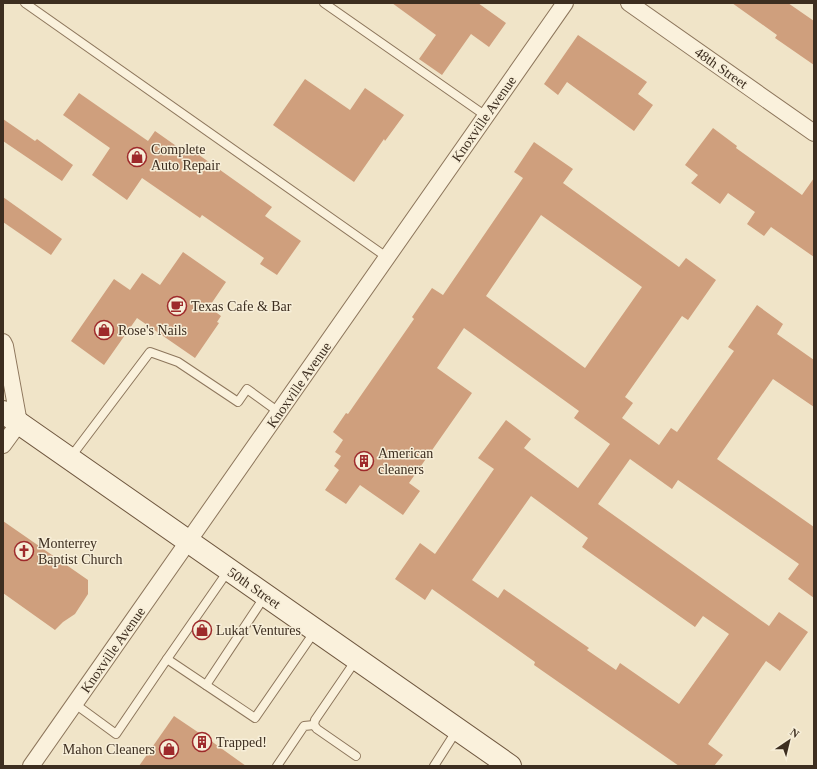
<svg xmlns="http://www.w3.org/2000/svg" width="817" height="769" font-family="'Times New Roman',serif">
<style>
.building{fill:#cf9f7d;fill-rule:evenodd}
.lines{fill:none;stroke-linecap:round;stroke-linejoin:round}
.lane-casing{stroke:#8d765c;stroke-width:10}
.street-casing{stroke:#8d765c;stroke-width:18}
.secondary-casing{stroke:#6f573f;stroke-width:24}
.lane{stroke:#faf1dc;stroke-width:8}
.street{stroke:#faf1dc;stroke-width:16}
.secondary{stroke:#faf1dc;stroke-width:22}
.labels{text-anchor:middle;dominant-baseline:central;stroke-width:3;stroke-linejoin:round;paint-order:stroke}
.street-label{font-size:14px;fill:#3d2e20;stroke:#f7eed8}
.poi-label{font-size:14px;fill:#3d2e20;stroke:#f7eed8;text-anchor:start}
</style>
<rect width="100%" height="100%" fill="#f0e4c8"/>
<!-- building -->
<g class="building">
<path d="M392,3H478L506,23L489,47L471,34L442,75L419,59L436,35Z"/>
<path d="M732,3H788L814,21V65L775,38L777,35Z"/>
<path d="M578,35L647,82L638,94L653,105L634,131L567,82L558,95L544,84Z"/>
<path d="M305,79L350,110L365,88L404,115L385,141L384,139L354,182L273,125Z"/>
<path d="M79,93L148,141L155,131L189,155L192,150L272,207L265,216L301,241L277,275L260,264L264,258L202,215L200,218L142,178L127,200L92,175L110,148L63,115Z"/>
<path d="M3,119L35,141L37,139L73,165L62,181L3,141Z"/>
<path d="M713,128L737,146L736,148L802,195L814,178V257L771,227L764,236L747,224L755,212L728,193L720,204L691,183L698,175L685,165Z"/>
<path d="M534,142L573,169L563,183L679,267L686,258L716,280L688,320L682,316L625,397L633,403L622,418L659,445L671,428L677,432L734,351L728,347L757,305L783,324L777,334L814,360V407L773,379L717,459L814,527V598L788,579L799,564L678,480L672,489L630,459L598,504L769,626L779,612L808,632L780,671L766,661L708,744L723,755L714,766H679L534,665L535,662L432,589L425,600L395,579L420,543L435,554L494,469L478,458L506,420L531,439L524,448L578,488L610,444L574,418L579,411L464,328L437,368L472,393L409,483L420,491L403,515L360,485L346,504L325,490L339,470L334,466L341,456L335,452L343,440L333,432L346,413L348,414L414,319L412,317L432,288L443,295L523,178L514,172ZM541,215L642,287L585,368L486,296ZM531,496L588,538L582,547L695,627L703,616L729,634L679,704L620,663L616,670L587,650L589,648L504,589L498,598L472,580Z"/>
<path d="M3,197L62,239L51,255L3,222Z"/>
<path d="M183,252L226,282L209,307L221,316L217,322L219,323L195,358L137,318L104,365L71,341L114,279L130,290L142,273L160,285Z"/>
<path d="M3,521L88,580V594L75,614L63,622L55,630L3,593Z"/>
<path d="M174,716L211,741L246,766H139Z"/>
</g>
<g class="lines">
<!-- lane casing -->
<g class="lane-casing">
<g id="lane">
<path d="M25,3L388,258"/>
<path d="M324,3L486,116"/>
<path d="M70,458L150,352L178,362L238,402L247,389L280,413"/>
<path d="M167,659L228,571"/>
<path d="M206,685L265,596"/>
<path d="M75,704L116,734L167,659L255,718L315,631"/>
<path d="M356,756L317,729L314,725L315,720L356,660"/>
<path d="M277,766L304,726L314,725"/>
<path d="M434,766L457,730"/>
</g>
</g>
<!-- street casing -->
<g class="street-casing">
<g id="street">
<path d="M629,3L814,133"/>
<path d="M3,342L5,346L19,423L3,445"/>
<path d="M31,766L565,3"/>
</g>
</g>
<!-- secondary casing -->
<g class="secondary-casing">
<path id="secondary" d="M3,412L510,766"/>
</g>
<!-- lane -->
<use href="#lane" class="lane"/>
<!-- street -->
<use href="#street" class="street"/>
<!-- secondary -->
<use href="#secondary" class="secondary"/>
</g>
<!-- icons -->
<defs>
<g id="shop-ring" transform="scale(1)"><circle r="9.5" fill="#f7eed8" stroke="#9e2a2b" stroke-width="1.5"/><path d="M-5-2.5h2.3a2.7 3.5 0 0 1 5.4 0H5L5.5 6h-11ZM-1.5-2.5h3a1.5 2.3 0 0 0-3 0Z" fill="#9e2a2b"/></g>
<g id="cafe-ring" transform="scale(1)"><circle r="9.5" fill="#f7eed8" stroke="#9e2a2b" stroke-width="1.5"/><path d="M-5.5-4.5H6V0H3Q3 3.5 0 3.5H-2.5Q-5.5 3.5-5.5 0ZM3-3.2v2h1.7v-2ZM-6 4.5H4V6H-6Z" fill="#9e2a2b"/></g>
<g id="building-ring" transform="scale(1)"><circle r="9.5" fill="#f7eed8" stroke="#9e2a2b" stroke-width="1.5"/><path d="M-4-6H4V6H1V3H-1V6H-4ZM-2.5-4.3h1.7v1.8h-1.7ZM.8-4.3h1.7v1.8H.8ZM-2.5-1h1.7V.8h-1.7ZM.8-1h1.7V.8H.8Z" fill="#9e2a2b"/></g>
<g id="church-ring" transform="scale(1)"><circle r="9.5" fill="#f7eed8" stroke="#9e2a2b" stroke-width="1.5"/><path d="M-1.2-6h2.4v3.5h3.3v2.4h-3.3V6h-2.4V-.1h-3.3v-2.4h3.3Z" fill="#9e2a2b"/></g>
</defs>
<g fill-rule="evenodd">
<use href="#shop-ring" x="137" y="157"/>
<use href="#cafe-ring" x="177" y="306"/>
<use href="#shop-ring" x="104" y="330"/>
<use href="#building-ring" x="364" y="461"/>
<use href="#church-ring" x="24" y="551"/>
<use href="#shop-ring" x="202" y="630"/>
<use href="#building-ring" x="202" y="742"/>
<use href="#shop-ring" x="169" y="749"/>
</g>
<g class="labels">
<!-- street labels -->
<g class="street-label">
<text transform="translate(721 68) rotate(35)">48th Street</text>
<text transform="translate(484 119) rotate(-55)">Knoxville Avenue</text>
<text transform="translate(299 385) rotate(-55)">Knoxville Avenue</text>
<text transform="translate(254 588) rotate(35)">50th Street</text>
<text transform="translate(113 650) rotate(-55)">Knoxville Avenue</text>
</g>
<!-- poi labels -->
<g class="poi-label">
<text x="151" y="149">Complete<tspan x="151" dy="16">Auto Repair</tspan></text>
<text x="191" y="306">Texas Cafe &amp; Bar</text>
<text x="118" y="330">Rose's Nails</text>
<text x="378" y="453">American<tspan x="378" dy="16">cleaners</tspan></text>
<text x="38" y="543">Monterrey<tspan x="38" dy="16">Baptist Church</tspan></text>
<text x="216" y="630">Lukat Ventures</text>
<text x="216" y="742">Trapped!</text>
<text x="155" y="749" text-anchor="end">Mahon Cleaners</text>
</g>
</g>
<!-- border -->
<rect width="817" height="769" fill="none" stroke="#3d2e20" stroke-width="8"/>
<!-- north arrow -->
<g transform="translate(789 741) rotate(35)" stroke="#f7eed8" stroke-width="3" paint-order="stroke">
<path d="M0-3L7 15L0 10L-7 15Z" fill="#3d2e20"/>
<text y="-6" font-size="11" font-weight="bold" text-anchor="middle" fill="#3d2e20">N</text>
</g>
</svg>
